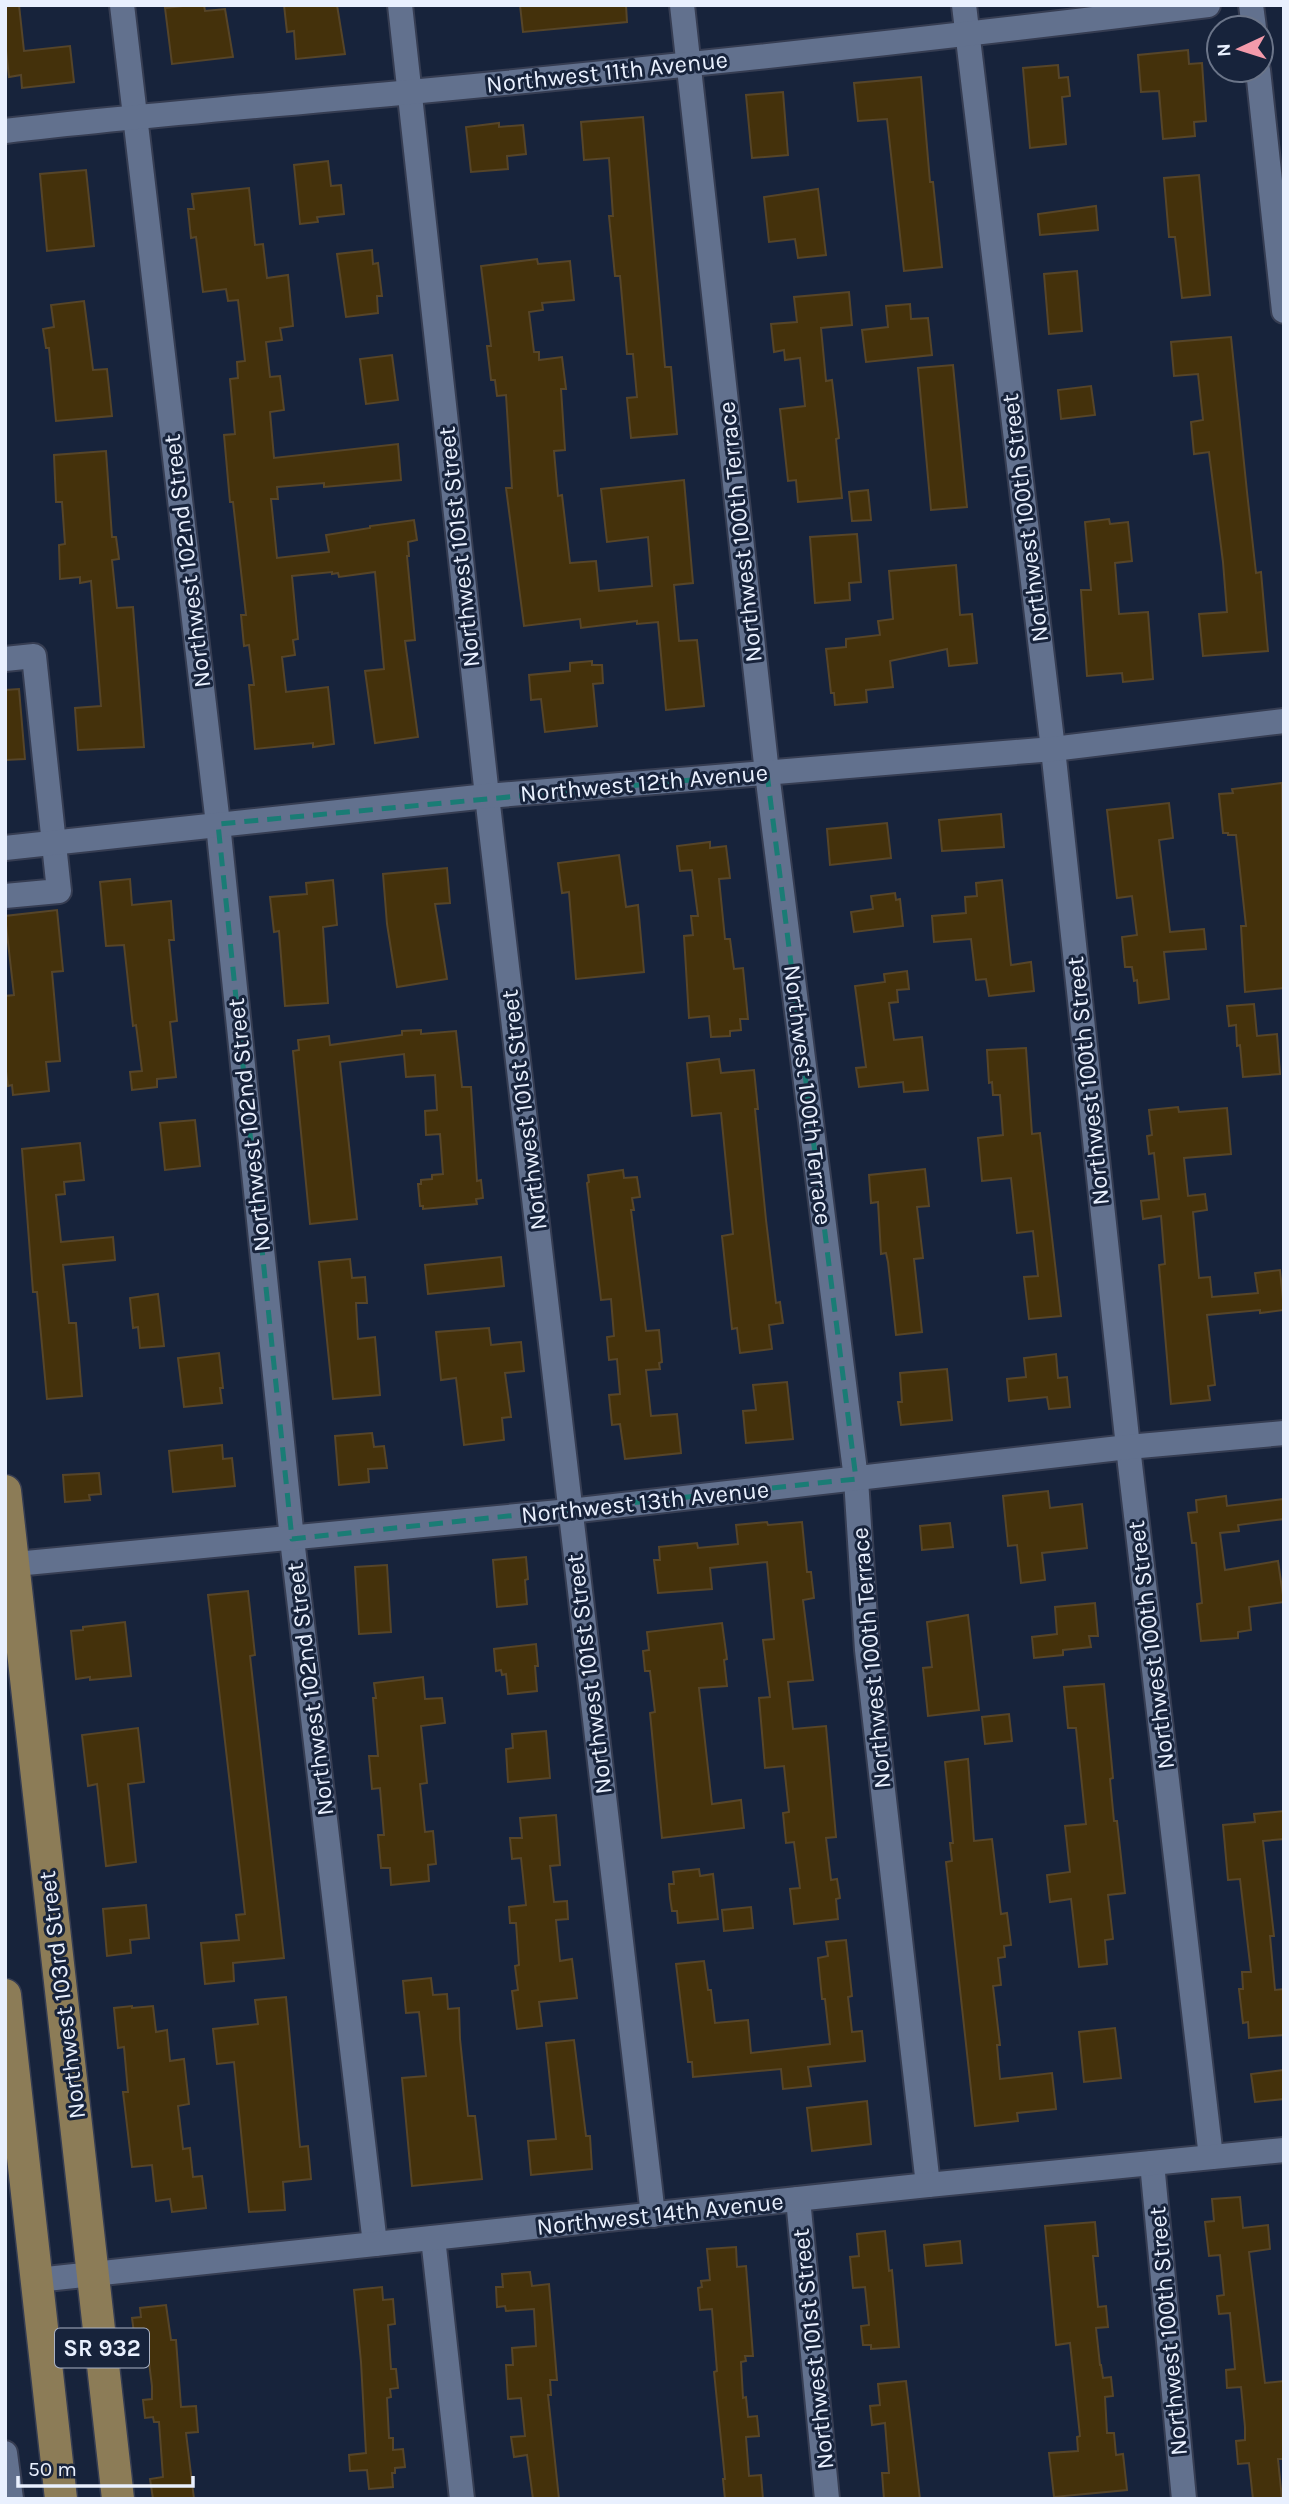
<svg xmlns="http://www.w3.org/2000/svg" width="1289" height="2504" font-family="Karla,sans-serif">
<style>
.building{fill:#44310b;stroke:#564529;stroke-width:2}
.lines{fill:none;stroke-linecap:round;stroke-linejoin:round}
.minor-casing{stroke:#363d52;stroke-width:28}
.major-casing{stroke:#363d52;stroke-width:35}
.minor{stroke:#62718e;stroke-width:24}
.major{stroke:#8c7c57;stroke-width:32}
.marked{fill:none;stroke:#1a7c75;stroke-width:5;stroke-dasharray:14 9;stroke-linejoin:round}
.labels{text-anchor:middle;dominant-baseline:central;stroke-width:6;stroke-linejoin:round;paint-order:stroke}
.shield{fill:#17233b;stroke:#aab2c4;stroke-width:2}
.shield-label{font-size:23px;font-weight:bold;fill:#e9f0fe}
.street-label{font-size:24px;fill:#e9f0fe;stroke:#17233b}
</style>
<rect width="100%" height="100%" fill="#17233b"/>
<!-- building -->
<g class="building">
<path d="M5,5H19L24,51L70,46L74,82L22,88L21,75L9,77L5,41Z"/>
<path d="M192,5H204L205,11L225,9L233,57L172,64L165,8Z"/>
<path d="M284,5H337L345,54L296,59L294,31L287,32Z"/>
<path d="M520,5H626L627,22L523,32Z"/>
<path d="M1188,50L1189,64L1202,63L1206,121L1194,122L1195,136L1163,139L1159,91L1141,92L1138,55Z"/>
<path d="M1058,65L1059,78L1068,77L1070,96L1062,97L1066,144L1030,148L1023,68Z"/>
<path d="M921,77L930,182H933L942,267L904,271L887,119L858,121L854,83Z"/>
<path d="M783,92L788,155L752,158L746,95Z"/>
<path d="M643,117L665,367H671L677,434L631,438L627,398L637,397L633,354H627L620,276H615L609,216H613L609,158L584,160L581,122Z"/>
<path d="M499,123V127L523,125L526,154L507,156L508,169L471,172L466,127Z"/>
<path d="M328,161L331,186L341,185L344,214L317,217L318,222L300,224L294,165Z"/>
<path d="M86,170L94,246L47,251L40,174Z"/>
<path d="M1199,175L1210,295L1182,298L1175,237H1169L1164,178Z"/>
<path d="M249,188L255,245L263,244L267,278L288,275L293,326L280,328L282,340L266,342L270,377L280,376L284,410L270,412L274,458L398,444L401,480L324,487V483L277,487L278,499H271L277,558L329,552L326,535L370,528V526L414,520L417,540L408,542L409,556H407L415,640L405,641L418,737L375,743L365,671L384,669L375,572L339,577L338,573L332,574V572L292,576L298,639L293,640L295,655L282,657L286,692L328,687L334,744L313,747V743L255,749L249,685H254L249,645L244,646L241,615H246L233,502H230L224,435L235,434L230,379L238,378L237,362L245,361L238,300L228,301L226,289L203,292L196,237L191,238L188,209H194L192,194Z"/>
<path d="M818,189L826,255L798,258L795,239L769,242L764,197Z"/>
<path d="M1096,206L1098,230L1040,235L1038,214Z"/>
<path d="M372,250L373,264L378,263L382,296H377L378,313L346,317L337,254Z"/>
<path d="M537,259L538,264L570,261L574,300L542,303L543,310L529,312L534,352H539V360L562,357L566,389H561L565,450L554,451L558,496L562,495L570,563L596,561L599,591L652,586L648,537L607,542L601,489L684,480L693,583L674,585L679,641L697,640L704,706L666,710L658,622L637,624V621L581,628L580,619L524,626L506,488H512L506,395L497,396L495,380H491L487,346H491L481,266Z"/>
<path d="M1077,271L1082,331L1049,334L1044,274Z"/>
<path d="M849,292L852,325L821,328L826,381L832,380L839,438L836,439L842,498L798,502L796,480L788,481L780,409L805,406L800,358L785,360L784,350L774,352L771,324L797,322L794,297Z"/>
<path d="M84,301L93,370L107,369L112,416L56,421L49,348H46L43,329L54,327L51,305Z"/>
<path d="M910,304L911,319L928,318L932,355L866,362L862,330L888,327L886,306Z"/>
<path d="M1231,337L1247,492L1256,573L1261,572L1268,651L1203,656L1199,614L1227,612L1223,562L1209,452L1194,454L1191,422L1203,420L1198,374L1174,376L1171,342Z"/>
<path d="M392,355L398,400L366,404L360,359Z"/>
<path d="M953,365L967,507L931,510L918,368Z"/>
<path d="M1091,386L1095,415L1061,419L1058,390Z"/>
<path d="M106,451L112,537H116L119,559L112,560L117,608L133,607L144,747L78,750L75,708L101,706L91,581L80,583V577L60,579L59,545L65,544L62,502H56L54,455Z"/>
<path d="M868,490L871,520L852,521L849,492Z"/>
<path d="M1109,519L1110,524L1128,522L1132,561L1115,563L1119,614L1148,612L1153,679L1123,682L1122,673L1087,676L1081,590H1091L1085,522Z"/>
<path d="M857,534L861,582L849,583L850,600L815,603L810,537Z"/>
<path d="M956,565L960,615L972,614L977,663L949,666L947,649L890,661L893,687L866,690L867,702L835,705L834,693H831L826,649L846,647V639L880,635L878,621L893,619L889,571Z"/>
<path d="M592,661V665H602L603,683L593,684L597,726L545,732L541,699L531,700L529,675L570,671V663Z"/>
<path d="M19,689L25,759L5,760V690Z"/>
<path d="M1282,783L1284,988L1245,992L1241,926H1246L1236,835H1228V833H1223L1219,794L1233,793L1232,789Z"/>
<path d="M1169,803L1173,838L1159,840L1170,932L1204,929L1206,949L1164,952L1169,999L1139,1003L1137,980L1134,981L1132,967H1125L1122,937L1137,935L1132,896L1117,898L1107,810Z"/>
<path d="M1001,814L1004,847L942,851L939,820Z"/>
<path d="M887,823L891,858L830,865L827,829Z"/>
<path d="M710,842V848L726,846L730,878L719,879L725,939H730L734,969L743,968L748,1019H740L741,1030L730,1031V1036L711,1037L709,1016L689,1018L684,936L693,935L691,916H698L692,870L680,871L677,846Z"/>
<path d="M619,855L626,907L638,905L644,972L576,979L569,892L562,893L558,863Z"/>
<path d="M447,868L450,903L435,904L447,979L397,987L387,924L383,874Z"/>
<path d="M130,879L132,905L171,901L174,940H169L177,1021L170,1022L176,1077L157,1079V1087L132,1090L130,1072L142,1071L136,1025L133,1026L124,945L106,946L100,882Z"/>
<path d="M333,880L337,925L323,927L328,1003L285,1006L279,931L274,932L270,897L307,894L306,883Z"/>
<path d="M1002,880L1011,965L1031,962L1034,991L989,996L986,979L976,980L971,939L934,942L932,916L966,913L965,897L977,896L976,883Z"/>
<path d="M895,893L896,900L900,899L903,926L854,932L851,912L873,909L871,896Z"/>
<path d="M57,910L63,971L52,972L60,1061L46,1062L49,1091L13,1095L12,1085L8,1086L5,1064V996L14,995L5,916Z"/>
<path d="M907,971L909,989L897,990L898,1002L889,1003L894,1040L922,1037L928,1090L904,1092L903,1082L859,1087L856,1068L866,1067L855,986L885,982L884,974Z"/>
<path d="M1254,1004L1257,1036L1277,1034L1280,1074L1243,1077L1240,1045L1237,1046L1236,1025L1229,1026L1227,1006Z"/>
<path d="M421,1030V1034L456,1031L462,1087H471L477,1181L481,1180L483,1198L476,1199L477,1204L423,1209V1206H420L418,1184H421V1180L432,1179V1175L443,1174L440,1134L426,1135L425,1111L437,1110L435,1075L406,1077L404,1054L340,1062L357,1219L310,1224L293,1051L299,1050L298,1040L329,1036L330,1045L402,1035V1031Z"/>
<path d="M1026,1048L1032,1134L1040,1133L1061,1316L1029,1319L1024,1277L1038,1276L1033,1231L1017,1233L1011,1178L982,1181L978,1138L1003,1135L1000,1095H993L992,1082L989,1083L987,1050Z"/>
<path d="M719,1059L721,1073L754,1070L758,1109H755L766,1220L776,1303L780,1302L783,1323L769,1325L772,1349L740,1353L737,1328L732,1329L722,1236L733,1234L721,1113L692,1116L687,1063Z"/>
<path d="M1178,1107L1179,1112L1227,1108L1231,1154L1184,1158L1188,1196L1205,1194L1207,1210L1193,1212L1199,1278L1210,1277L1212,1297L1258,1293L1255,1273L1280,1270L1284,1310L1260,1313V1310L1207,1315L1215,1385L1208,1386L1210,1400L1171,1404L1159,1265L1165,1264L1161,1216L1143,1219L1141,1201L1159,1199L1154,1153L1149,1154L1147,1136L1152,1135L1149,1110Z"/>
<path d="M195,1120L200,1166L165,1170L160,1123Z"/>
<path d="M80,1143L84,1180L64,1182L65,1194L56,1195L61,1242L113,1237L115,1260L63,1265L69,1323H76L82,1396L47,1399L37,1292H33L22,1149Z"/>
<path d="M925,1169L929,1206L917,1207L923,1258L914,1259L922,1332L896,1335L888,1262L886,1253L881,1254L878,1202L871,1203L869,1175Z"/>
<path d="M623,1170L624,1178L637,1177L640,1197L632,1198L634,1210H631L646,1331L659,1330L662,1362L659,1363L660,1369L646,1370L651,1416L677,1414L681,1453L625,1459L620,1424L612,1425L609,1395L620,1394L617,1359L609,1360L607,1337L614,1336L611,1299L601,1300L587,1183L589,1182L588,1175Z"/>
<path d="M501,1257L504,1286L428,1294L425,1265Z"/>
<path d="M350,1259L352,1278L365,1277L367,1303H356L358,1339L375,1337L380,1395L333,1399L319,1262Z"/>
<path d="M158,1294L164,1346L140,1348L138,1327L133,1328L130,1298Z"/>
<path d="M489,1328L491,1345L521,1342L524,1371L505,1373L511,1417L502,1418L504,1440L464,1445L456,1378L441,1380L436,1332Z"/>
<path d="M219,1353L223,1388H220L222,1403L184,1407L178,1358Z"/>
<path d="M1056,1354L1058,1378L1067,1377L1070,1407L1049,1409L1047,1397L1009,1401L1007,1379L1026,1377L1024,1358Z"/>
<path d="M947,1369L952,1420L901,1425L898,1402H902L900,1373Z"/>
<path d="M787,1382L793,1439L746,1443L743,1411L756,1410L753,1385Z"/>
<path d="M372,1433L374,1447L384,1446L387,1468L368,1469L369,1482L339,1485L335,1436Z"/>
<path d="M222,1445L223,1459L232,1458L235,1486L173,1492L169,1451Z"/>
<path d="M99,1473L101,1494L89,1495L90,1500L65,1502L63,1475Z"/>
<path d="M1048,1491L1050,1508L1082,1504L1087,1548L1042,1553L1045,1580L1021,1583L1017,1545L1008,1546L1003,1496Z"/>
<path d="M1226,1496L1227,1506L1284,1499V1519L1238,1525L1239,1531L1220,1533L1225,1570L1278,1561L1284,1602L1249,1607L1251,1630L1238,1632V1638L1201,1641L1197,1604L1202,1603L1196,1543H1192L1188,1513L1197,1512L1196,1500Z"/>
<path d="M767,1522L768,1525L802,1522L807,1572H811L814,1598L803,1600L813,1680L788,1682L793,1729L826,1726L836,1837L826,1838L831,1880L837,1879L840,1898L836,1899L838,1919L794,1924L790,1889L800,1888L794,1842L786,1843L783,1813L789,1812L784,1766L765,1768L759,1698L770,1697L763,1640L774,1639L767,1562L710,1568L712,1589L658,1593L654,1560H660L659,1547L697,1543L698,1548L738,1544L736,1525Z"/>
<path d="M950,1523L953,1547L922,1550L920,1526Z"/>
<path d="M526,1557L528,1579L525,1580L527,1604L497,1607L493,1560Z"/>
<path d="M387,1565L391,1632L359,1634L355,1567Z"/>
<path d="M248,1591L255,1655L250,1656L284,1958L233,1963L234,1981L205,1984L201,1943L239,1940L236,1915L245,1914L208,1595Z"/>
<path d="M1095,1603L1098,1636H1089L1091,1647L1063,1650V1655L1034,1658L1032,1637L1057,1634L1055,1607Z"/>
<path d="M968,1615L979,1710L928,1716L923,1668L932,1667L927,1622Z"/>
<path d="M125,1622L131,1676L90,1680V1677L76,1679L71,1631L83,1630V1627Z"/>
<path d="M722,1623L727,1659L724,1660L727,1686L699,1688L712,1804L741,1800L744,1828L662,1838L650,1713L655,1712L650,1671H645L643,1651L649,1650L647,1632Z"/>
<path d="M536,1644L538,1666H535L537,1691L508,1694L506,1674L502,1675L501,1670L496,1671L494,1649Z"/>
<path d="M423,1677L425,1699L442,1698L445,1723L421,1726L427,1783L420,1784L425,1832L433,1831L436,1864L428,1865L429,1881L391,1885L390,1868H381L378,1835H384L380,1788L372,1789L369,1756H378L373,1698H376L374,1683Z"/>
<path d="M1104,1684L1113,1778L1110,1779L1114,1821H1117L1125,1893L1108,1895L1113,1939L1105,1940L1107,1964L1079,1967L1071,1899L1050,1902L1047,1875L1070,1872L1065,1826L1086,1824L1076,1728H1068L1064,1687Z"/>
<path d="M1009,1714L1012,1741L985,1744L982,1717Z"/>
<path d="M138,1728L144,1782L128,1784L136,1862L106,1866L97,1784L88,1786L82,1735Z"/>
<path d="M546,1731L550,1778L508,1782L506,1749L513,1748L512,1734Z"/>
<path d="M968,1759L974,1841L992,1839L1001,1914L1007,1913L1011,1945L1004,1946L1005,1957L998,1958L1001,1985L993,1986L1000,2045H997L1000,2079L1052,2073L1056,2109L1017,2113L1018,2121L975,2126L946,1862L952,1861L950,1843H953L945,1762Z"/>
<path d="M1284,1811V1839L1263,1841L1274,1936H1270L1275,1990L1284,1989V2035L1249,2038L1248,2022L1243,2023L1239,1989H1243L1242,1972H1251L1240,1879L1228,1880L1223,1825L1255,1822L1254,1814Z"/>
<path d="M556,1815L560,1865L550,1866L554,1902L567,1901L568,1919L556,1920L560,1961L572,1959L577,1998L539,2002L542,2026L517,2029L512,1991L518,1990L515,1966L519,1965L516,1923H510L509,1907L526,1905L521,1858L512,1859L510,1838H522L520,1818Z"/>
<path d="M699,1869L700,1876L713,1874L718,1919L678,1923L677,1911H672L670,1898L669,1884H674L673,1872Z"/>
<path d="M146,1905L149,1938L130,1940L131,1953L107,1956L103,1909Z"/>
<path d="M751,1907L753,1928L724,1931L722,1910Z"/>
<path d="M846,1940L852,1996L848,1997L852,2032L862,2031L865,2061L808,2067L811,2086L783,2089L781,2069L693,2077L692,2062H688L676,1964L704,1961L708,1990H711L715,2023L748,2020L751,2053L830,2044L825,1999H822L818,1958L828,1956L826,1942Z"/>
<path d="M431,1978L433,1995L447,1994L448,2009L459,2008L460,2039L468,2116H475L482,2179L412,2186L402,2078L426,2076L419,2012L406,2013L403,1981Z"/>
<path d="M286,1997L300,2147L308,2146L311,2179L283,2182L285,2210L249,2212L234,2062L217,2064L213,2029L258,2024L255,2000Z"/>
<path d="M132,2006V2008L153,2006L156,2032L167,2030L170,2061L184,2059L189,2104L178,2106L183,2149L190,2148L193,2177L202,2176L206,2208L172,2212L170,2199L156,2201L152,2165L132,2167L123,2092H128L124,2047L118,2048L114,2008Z"/>
<path d="M1115,2028L1121,2078L1084,2082L1079,2032Z"/>
<path d="M574,2040L586,2136H590L592,2169L531,2175L528,2141L556,2139L546,2043Z"/>
<path d="M1284,2070V2099L1255,2102L1251,2074Z"/>
<path d="M867,2101L871,2144L812,2151L807,2108Z"/>
<path d="M1240,2197L1243,2228L1268,2225L1270,2249L1249,2252L1265,2383L1284,2381V2459H1278L1282,2499H1253L1249,2463L1238,2464L1236,2441L1245,2440V2427L1241,2387L1227,2388L1226,2370L1235,2369L1230,2313L1219,2314L1217,2296L1224,2295L1220,2255L1209,2256L1205,2222L1214,2221L1212,2199Z"/>
<path d="M1095,2222L1098,2256H1093L1098,2307L1106,2306L1108,2327L1096,2328L1100,2365H1101L1103,2378L1111,2377L1113,2396L1105,2397L1107,2433H1114L1116,2455L1123,2454L1127,2490L1054,2497L1049,2453L1078,2451L1077,2437L1080,2436L1070,2343L1056,2345L1045,2226Z"/>
<path d="M885,2231L889,2271L892,2270L899,2347L871,2349V2345H863L862,2336L861,2326L869,2325L865,2287L853,2288L850,2257L859,2256L857,2234Z"/>
<path d="M960,2241L962,2263L926,2266L924,2245Z"/>
<path d="M736,2247L737,2267L746,2266L753,2356H745L746,2361L741,2362L743,2398L746,2397L748,2417L757,2416L759,2436L746,2437L749,2476L761,2475L763,2499H725L723,2479H725L714,2372L717,2371L712,2309L700,2310L698,2288L702,2287L701,2281L710,2280L707,2249Z"/>
<path d="M530,2272L532,2286L549,2284L557,2380H550L551,2395H548L559,2499H533L527,2455L514,2457L511,2437L525,2436L521,2398L508,2399L506,2365H513L512,2348L536,2346L534,2309L506,2311L505,2306L497,2307L496,2287H503L502,2274Z"/>
<path d="M382,2287L383,2300L393,2299L395,2324L388,2325L391,2369H396L398,2388L390,2389L391,2397L387,2398L389,2438H393V2450L403,2449L405,2467L395,2468V2473H392L393,2487L369,2489L367,2470L350,2471L349,2455L366,2453L361,2362L354,2290Z"/>
<path d="M166,2305L171,2340H176L181,2407L196,2406L198,2432L186,2433L194,2499H153L150,2479L163,2477L159,2422H154L153,2417L145,2418L143,2400L152,2399V2386L147,2347L136,2348L132,2318L141,2317L140,2308Z"/>
<path d="M906,2381L920,2499H884L882,2473H889L885,2423L872,2425L870,2406L880,2405L878,2384Z"/>
</g>
<g class="lines">
<!-- minor casing -->
<g class="minor-casing">
<g id="minor">
<path d="M122,5L218,824L292,1539L375,2244"/>
<path d="M400,5L487,796L653,2215"/>
<path d="M682,5L767,773L856,1479L867,1650L928,2185"/>
<path d="M964,5L1053,749L1128,1447L1211,2157"/>
<path d="M1251,5L1254,28"/>
<path d="M1258,70L1284,311"/>
<path d="M5,131C140,115 275,105 410,92C677,67 942,38 1208,5"/>
<path d="M5,659L34,656L59,891L5,896"/>
<path d="M5,848L487,796L1053,749L1284,721"/>
<path d="M5,1565L570,1511L1128,1447L1284,1433"/>
<path d="M1152,2163L1184,2499"/>
<path d="M798,2199L827,2499"/>
<path d="M433,2238L462,2499"/>
<path d="M37,2280L928,2185L1284,2150"/>
<path d="M5,2453L11,2499"/>
</g>
</g>
<!-- major casing -->
<g class="major-casing">
<g id="major">
<path d="M5,1491L118,2499"/>
<path d="M5,1995L61,2499"/>
</g>
</g>
<!-- minor -->
<use href="#minor" class="minor"/>
<!-- major -->
<use href="#major" class="major"/>
</g>
<!-- marked area -->
<path class="marked" d="M767,773L856,1479L292,1539L218,824Z"/>
<g class="labels">
<!-- shield labels -->
<rect class="shield" x="55" y="2328.5" width="94" height="39" rx="5"/>
<g class="shield-label">
<text x="102" y="2348">SR 932</text>
</g>
<!-- street labels -->
<g class="street-label">
<text transform="translate(607 72) rotate(-6)">Northwest 11th Avenue</text>
<text transform="translate(1025 518) rotate(-97)">Northwest 100th Street</text>
<text transform="translate(740 532) rotate(-96)">Northwest 100th Terrace</text>
<text transform="translate(459 547) rotate(-96)">Northwest 101st Street</text>
<text transform="translate(187 561) rotate(-97)">Northwest 102nd Street</text>
<text transform="translate(644 783) rotate(-5)">Northwest 12th Avenue</text>
<text transform="translate(1088 1081) rotate(-96)">Northwest 100th Street</text>
<text transform="translate(808 1095) rotate(83)">Northwest 100th Terrace</text>
<text transform="translate(524 1110) rotate(-97)">Northwest 101st Street</text>
<text transform="translate(249 1125) rotate(-96)">Northwest 102nd Street</text>
<text transform="translate(645 1502) rotate(-6)">Northwest 13th Avenue</text>
<text transform="translate(1151 1645) rotate(-97)">Northwest 100th Street</text>
<text transform="translate(871 1658) rotate(-95)">Northwest 100th Terrace</text>
<text transform="translate(589 1674) rotate(-97)">Northwest 101st Street</text>
<text transform="translate(310 1689) rotate(-97)">Northwest 102nd Street</text>
<text transform="translate(62 1995) rotate(-97)">Northwest 103rd Street</text>
<text transform="translate(660 2214) rotate(-6)">Northwest 14th Avenue</text>
<text transform="translate(1168 2331) rotate(-95)">Northwest 100th Street</text>
<text transform="translate(813 2349) rotate(-96)">Northwest 101st Street</text>
</g>
</g>
<!-- border -->
<rect width="1289" height="2504" fill="none" stroke="#e9f0fe" stroke-width="14"/>
<!-- north arrow -->
<g transform="translate(1240 49) rotate(266)"><circle r="33" fill="#17233b" stroke="#6b7589" stroke-width="2"/>
<path d="M0-5L12 26L0 18L-12 26Z" fill="#f39aab"/>
<text y="-10" font-size="19" font-weight="bold" text-anchor="middle" fill="#e9f0fe">N</text>
</g>
<!-- scale -->
<path d="M18 2476v10h175v-10" fill="none" stroke="#e9f0fe" stroke-width="3.5"/>
<text x="28" y="2476" font-size="21" fill="#e9f0fe" stroke="#17233b" stroke-width="5" paint-order="stroke">50 m</text>
</svg>
